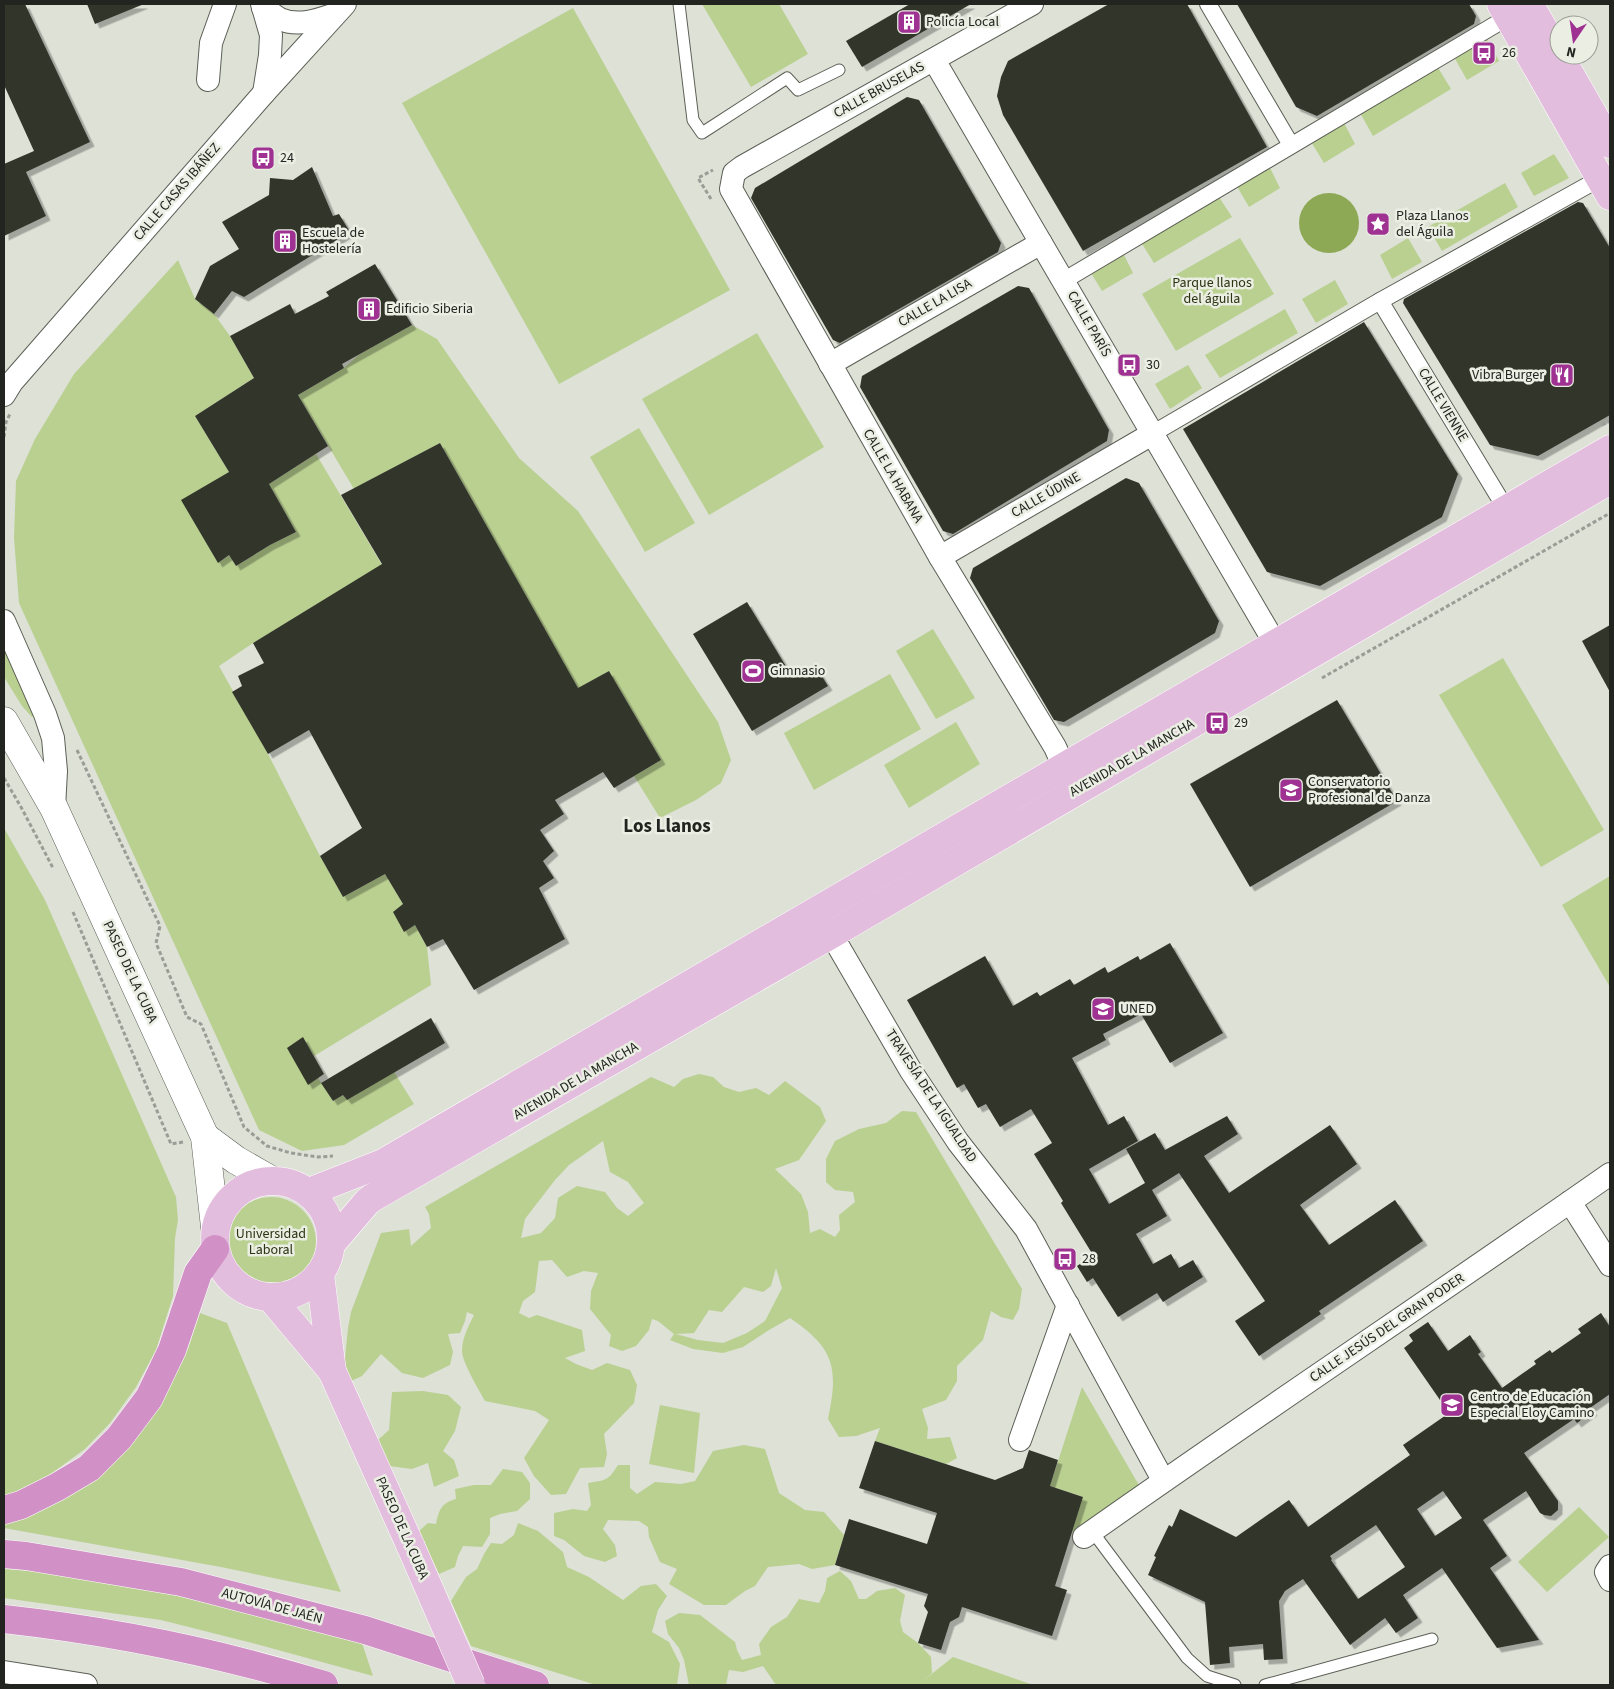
<svg xmlns="http://www.w3.org/2000/svg" width="1614" height="1689" font-family="'Source Sans 3',sans-serif">
<style>
.green{fill:#bad091;fill-rule:evenodd}
.water{fill:#8ea955}
.building{fill:#32352c;fill-rule:evenodd;filter:url(#shadow)}
.lines{fill:none;stroke-linecap:round;stroke-linejoin:round}
.service-casing{stroke:#5c5f56;stroke-width:13}
.pedestrian-casing{stroke:#5c5f56;stroke-width:18}
.minor-casing{stroke:#5c5f56;stroke-width:24}
.secondary-casing{stroke:#5c5f56;stroke-width:29}
.primary-casing{stroke:#fff;stroke-width:29}
.motorway-casing{stroke:#fff;stroke-width:29}
.path{stroke:#9a9d95;stroke-width:3;stroke-dasharray:4 2.5;stroke-linecap:butt}
.service{stroke:#fff;stroke-width:11}
.pedestrian{stroke:#fff;stroke-width:16}
.minor{stroke:#fff;stroke-width:22}
.secondary{stroke:#fff;stroke-width:28}
.primary{stroke:#e3bddd;stroke-width:28}
.motorway{stroke:#d191c6;stroke-width:28}
.primary-bridge-casing{stroke:#fff;stroke-width:29;stroke-linecap:butt}
.primary-bridge{stroke:#e3bddd;stroke-width:28}
.labels{text-anchor:middle;dominant-baseline:central;stroke-width:5;stroke-linejoin:round;paint-order:stroke}
.poi-label{font-size:14px;fill:#222420;stroke:#eaeee3;text-anchor:start}
.street-label{font-size:14px;fill:#222420;stroke:#eaeee3}
.park-label{font-size:14px;fill:#2a3411;stroke:#eaeee3}
.district-label{font-size:19px;font-weight:bold;fill:#222420;stroke:#eaeee3}
</style>
<defs>
<filter id="shadow"><feDropShadow dx="4.5" dy="4.5" stdDeviation="0" flood-color="#0004"/></filter>
</defs>
<rect width="100%" height="100%" fill="#dde1d6"/>
<!-- green -->
<g class="green">
<path d="M702,4H779L808,54L751,87Z"/>
<path d="M573,8L730,290L559,384L402,103Z"/>
<path d="M1486,37L1499,61L1467,80L1454,57Z"/>
<path d="M1437,66L1451,89L1373,136L1359,111Z"/>
<path d="M1343,121L1355,144L1324,163L1310,140Z"/>
<path d="M1554,154L1569,178L1534,196L1521,173Z"/>
<path d="M1268,164L1280,188L1249,207L1235,183Z"/>
<path d="M1505,183L1518,207L1442,251L1428,227Z"/>
<path d="M1217,194L1232,217L1154,263L1139,239Z"/>
<path d="M1240,238L1274,294L1176,351L1142,294Z"/>
<path d="M1408,238L1422,262L1392,279L1380,255Z"/>
<path d="M1121,249L1133,273L1102,291L1088,268Z"/>
<path d="M178,260L195,299L214,314L230,336L254,378L195,416L229,472L219,562L229,555L236,566L270,545L296,532L269,484L316,454L382,565L253,643L219,666L268,754L320,856L343,897L385,874L403,904L404,931L415,925L427,947L431,985L314,1056L303,1038L288,1048L318,1078L333,1101L343,1095L347,1100L394,1072L414,1104L344,1145L302,1151L259,1130L19,603L14,538L16,481L35,439L74,374Z"/>
<path d="M1335,280L1348,304L1316,323L1302,299Z"/>
<path d="M1285,309L1298,333L1220,378L1205,355Z"/>
<path d="M412,325L437,339L519,458L578,511L718,722L731,760L721,783L696,800L660,818L634,776L661,760L609,671L578,689L440,443L354,489L298,395L344,368L360,354Z"/>
<path d="M757,333L824,447L709,515L642,399Z"/>
<path d="M1188,365L1202,388L1170,409L1155,384Z"/>
<path d="M639,428L695,523L645,552L590,457Z"/>
<path d="M933,629L975,698L936,719L896,651Z"/>
<path d="M4,638L35,716L32,717L22,706L4,677Z"/>
<path d="M1503,658L1604,830L1541,867L1439,695Z"/>
<path d="M890,674L921,729L814,790L784,733Z"/>
<path d="M956,722L980,764L909,808L884,765Z"/>
<path d="M4,828L45,900L176,1197L178,1220L175,1238L173,1296L156,1350L136,1387L110,1423L85,1449L52,1473L17,1494L4,1498Z"/>
<path d="M1610,876V987L1562,905Z"/>
<path d="M699,1074L713,1077L724,1087L739,1092L756,1088L769,1095L785,1081L820,1107L826,1121L799,1160L775,1169L801,1194L808,1212L810,1233L820,1229L835,1237L840,1230L839,1215L855,1202L853,1192L835,1190L826,1182V1159L835,1141L859,1129L886,1123L902,1111L916,1112L1022,1289L1019,1309L1013,1320L1001,1317L991,1311L983,1340L957,1366V1381L946,1400L922,1409L928,1428L927,1439L950,1437L957,1458L946,1464L875,1441L880,1428L856,1436L839,1437L828,1419C839,1367 834,1348 790,1318L769,1330L743,1347L723,1353L693,1349L670,1340L674,1334L658,1321L652,1319L649,1330L636,1346L622,1351L609,1346L611,1335L590,1309L591,1291L598,1273L584,1271L567,1277L552,1260L539,1261L535,1292L523,1301L519,1313L529,1318L537,1315L582,1330L585,1351L565,1358L576,1364L592,1370L607,1363L630,1370L637,1385L634,1403L604,1434L607,1454L604,1467L580,1468L566,1494L551,1495L534,1476L524,1458L549,1420L535,1411L485,1401C479,1390 462,1362 462,1351C462,1338 469,1325 474,1315L467,1312L465,1321L460,1333L448,1334L453,1352L450,1365L423,1378L402,1373L381,1354L362,1376L351,1381L344,1368L348,1328L351,1312L381,1233L409,1229L411,1246L431,1228L429,1214L425,1207L651,1077L674,1087L683,1079ZM603,1141L610,1172L628,1182L644,1203L628,1216L617,1208L605,1192L577,1186L558,1198L555,1218L541,1233L521,1238L525,1219L555,1180L569,1165ZM776,1268L782,1288L765,1321L747,1333L723,1343L698,1340L676,1334L694,1333L709,1310L722,1312L744,1287L763,1292L771,1286Z"/>
<circle cx="271" cy="1242" r="45"/>
<path d="M200,1313L227,1323L341,1592L221,1567L4,1528V1523L171,1382L188,1349Z"/>
<path d="M1082,1387L1140,1487L1076,1535L1072,1531L1083,1497L1050,1486Z"/>
<path d="M423,1391L448,1395L461,1407L455,1431L443,1451L454,1460L459,1476L434,1487L428,1463L412,1469L389,1466L378,1440L389,1430L392,1392Z"/>
<path d="M660,1405L700,1413L694,1473L649,1464Z"/>
<path d="M744,1445L765,1449L779,1493L805,1510L824,1512L844,1535L835,1565L812,1569L799,1564L768,1567L755,1586L745,1591L726,1605H704L669,1584L677,1569L660,1562L649,1537L648,1527L639,1521L608,1520L603,1529L615,1545L617,1556L605,1562L584,1556L564,1540L554,1536V1513L573,1509L587,1511L591,1505L588,1483C606,1480 608,1481 618,1465H630V1488L637,1494L655,1482L681,1484L695,1481L713,1451Z"/>
<path d="M503,1469L522,1472L530,1483V1499L517,1511L500,1514L490,1518V1534L482,1547L463,1546L458,1556L455,1567L439,1574L419,1531L428,1523L436,1524C439,1510 441,1503 456,1499L455,1489L474,1485H491Z"/>
<path d="M1579,1507L1609,1537L1547,1592L1518,1562Z"/>
<path d="M518,1523L538,1531L563,1552L567,1567L589,1577L623,1600L641,1586L656,1584L667,1596L658,1610L652,1632L669,1642L680,1664L677,1685H596L471,1646L451,1601L466,1577L477,1569L484,1554L491,1543L502,1544L514,1535Z"/>
<path d="M4,1569C126,1577 244,1612 362,1643L373,1676L256,1644L161,1620L4,1598Z"/>
<path d="M840,1571L851,1581L859,1599H866L877,1591L895,1588L905,1595L900,1621L903,1632L918,1643L931,1657L932,1673L924,1680L953,1657L1033,1685H776L763,1666L743,1672L729,1670L726,1685H689L684,1660L679,1648L668,1634L665,1621L679,1613L700,1615L735,1642L737,1650L742,1660L761,1655L759,1644L771,1627L787,1617L799,1599L819,1603L825,1591L827,1578Z"/>
</g>
<!-- water -->
<circle class="water" cx="1329" cy="223" r="30"/>
<!-- building -->
<g class="building">
<path d="M4,4H25L90,142L26,172L46,216L4,236V164L34,151L4,85Z"/>
<path d="M87,4H144L95,24Z"/>
<path d="M910,4H971L862,67L846,41Z"/>
<path d="M1109,4H1187L1267,147L1083,251L1003,115L997,96L1001,77L1008,61Z"/>
<path d="M1237,4H1469L1476,16L1474,24L1317,116L1296,107Z"/>
<path d="M907,97L919,100L1001,243L998,252L840,343L833,340L751,198L755,188Z"/>
<path d="M312,167L333,216L339,214L350,232L244,297L232,291L214,314L195,299L210,266L239,249L222,222L269,195L270,178L293,180Z"/>
<path d="M1578,202L1583,203L1610,248V415L1538,456L1490,445L1403,303L1404,299Z"/>
<path d="M375,264L412,325L342,364L344,368L298,395L328,446L269,484L296,532L270,545L236,566L229,555L218,563L181,500L229,472L195,416L254,378L230,336L290,304L295,314L329,296L326,292Z"/>
<path d="M1018,286L1029,288L1109,430L1107,441L953,534L943,531L860,387L862,376Z"/>
<path d="M1364,322L1458,474L1442,517L1320,586L1267,572L1183,429Z"/>
<path d="M440,443L578,688L609,671L661,760L614,788L603,772L555,800L564,814L540,830L554,851L543,861L554,878L539,888L565,939L474,990L443,939L427,947L415,925L404,932L393,912L403,904L385,874L343,897L320,856L362,828L309,730L268,754L232,692L242,686L238,676L264,663L253,643L382,564L341,495Z"/>
<path d="M1126,478L1139,483L1219,621L1215,633L1064,722L1054,720L970,578L973,568Z"/>
<path d="M747,602L793,678L815,665L828,686L752,731L693,634Z"/>
<path d="M1610,625V692L1582,641Z"/>
<path d="M1337,700L1397,801L1250,887L1190,784Z"/>
<path d="M1170,943L1223,1033L1170,1063L1141,1014L1103,1034L1106,1040L1072,1058L1108,1125L1124,1116L1138,1141L1089,1169L1109,1204L1145,1183L1126,1149L1155,1133L1165,1150L1227,1116L1238,1134L1204,1156L1229,1193L1330,1125L1357,1164L1300,1205L1329,1245L1395,1200L1423,1241L1319,1311L1321,1314L1259,1356L1235,1321L1265,1301L1179,1173L1152,1190L1167,1216L1136,1234L1153,1264L1171,1254L1179,1268L1193,1260L1203,1277L1163,1302L1157,1293L1118,1317L1093,1278L1087,1282L1077,1266L1093,1255L1061,1203L1063,1201L1034,1154L1052,1143L1031,1109L1000,1127L986,1104L978,1108L964,1084L957,1088L907,1000L985,956L1013,1006L1037,992L1040,996L1070,979L1074,985L1105,967L1108,973L1138,956L1140,960Z"/>
<path d="M431,1018L445,1043L347,1100L343,1095L333,1101L321,1083Z"/>
<path d="M303,1037L324,1074L308,1085L287,1048Z"/>
<path d="M1601,1313L1610,1327V1394L1590,1408L1593,1411L1577,1423L1574,1419L1524,1453L1558,1501V1510L1551,1516L1544,1515L1540,1513L1526,1491L1483,1520L1507,1556L1490,1568L1539,1640L1497,1648L1442,1568L1403,1595L1418,1618L1396,1633L1385,1618L1350,1645L1303,1579L1285,1591L1279,1601L1283,1659L1264,1660L1263,1644L1229,1647L1230,1663L1210,1665L1205,1602L1148,1575L1156,1557L1154,1556L1169,1525L1172,1527L1180,1509L1236,1537L1289,1500L1308,1527L1410,1455L1403,1445L1449,1413L1404,1348L1413,1341L1409,1335L1428,1322L1448,1351L1470,1335L1481,1352L1478,1354L1502,1388L1536,1364L1534,1361L1550,1350L1552,1353L1581,1333L1578,1329ZM1443,1491L1462,1518L1435,1536L1417,1509ZM1376,1525L1405,1567L1358,1599L1331,1560L1332,1559L1330,1556Z"/>
<path d="M875,1441L995,1480L1023,1468L1029,1450L1058,1460L1050,1486L1083,1497L1055,1586L1067,1590L1052,1636L962,1607L959,1617L950,1622L941,1650L918,1643L928,1612L924,1606L928,1594L835,1565L849,1519L927,1544L937,1513L859,1488Z"/>
</g>
<g class="lines">
<!-- service casing -->
<g class="service-casing">
<g id="service">
<path d="M679,4L693,120L702,133L787,78L798,90L839,70"/>
<path d="M1092,1531L1187,1658L1207,1676L1235,1685"/>
<path d="M1265,1685L1432,1639"/>
</g>
</g>
<!-- pedestrian casing -->
<g class="pedestrian-casing">
<g id="pedestrian">
<path d="M1208,4L1291,145"/>
<path d="M1063,281L1498,23"/>
<path d="M1380,301L1506,509"/>
<path d="M1152,434L1380,301L1590,184"/>
</g>
</g>
<!-- minor casing -->
<g class="minor-casing">
<g id="minor">
<path d="M262,4L271,35L270,55L264,93"/>
<path d="M1032,4L742,167L734,173L731,189L940,557L1055,747L1064,767"/>
<path d="M263,8C269,11 274,16 280,19C298,27 318,20 335,14"/>
<path d="M934,60L1283,657"/>
<path d="M208,80L211,43L225,4"/>
<path d="M830,364L1041,243"/>
<path d="M4,395L12,382L264,93L345,4"/>
<path d="M940,557L1152,434"/>
<path d="M4,621L45,714L53,738L56,771L54,808"/>
<path d="M823,920L911,1071L958,1142L1026,1229L1163,1480"/>
<path d="M1570,1202L1610,1265"/>
<path d="M1020,1440L1068,1305"/>
<path d="M1084,1537C1258,1414 1436,1296 1610,1174"/>
<path d="M1610,1566L1606,1572L1610,1580"/>
<path d="M4,1672L86,1685"/>
</g>
</g>
<!-- secondary casing -->
<g class="secondary-casing">
<g id="secondary">
<path d="M4,721L54,808L205,1137L215,1227"/>
<path d="M205,1137L236,1160L271,1180"/>
</g>
</g>
<!-- primary casing -->
<g class="primary-casing">
<g id="primary">
<path d="M1501,4L1610,196"/>
<path d="M1529,4L1559,55"/>
<path d="M1559,55L1610,144"/>
<circle cx="273" cy="1239" r="58"/>
<path d="M309,1192L383,1163L1610,449"/>
<path d="M332,1243L367,1202L372,1198L832,934L1610,480"/>
<path d="M320,1274L332,1371"/>
<path d="M270,1297L332,1371L411,1547"/>
</g>
</g>
<!-- motorway casing -->
<g class="motorway-casing">
<g id="motorway">
<path d="M4,1510L21,1505L57,1487L89,1468L119,1438L149,1398L172,1350L198,1273L215,1249"/>
<path d="M4,1554L26,1556L181,1582L365,1630L535,1685"/>
<path d="M4,1619C112,1631 220,1653 324,1685"/>
</g>
</g>
<!-- path -->
<g class="path">
<path d="M711,199L698,178L713,170"/>
<path d="M1602,425L1610,421"/>
<path d="M4,437L6,422L10,414"/>
<path d="M1322,678L1610,513"/>
<path d="M77,750L160,926L156,943L187,1017L201,1024L244,1127L267,1146L291,1153L318,1157L333,1156"/>
<path d="M4,778L21,807L53,868"/>
<path d="M73,912L171,1144L183,1142"/>
</g>
<!-- service -->
<use href="#service" class="service"/>
<!-- pedestrian -->
<use href="#pedestrian" class="pedestrian"/>
<!-- minor -->
<use href="#minor" class="minor"/>
<!-- secondary -->
<use href="#secondary" class="secondary"/>
<!-- primary -->
<use href="#primary" class="primary"/>
<!-- motorway -->
<use href="#motorway" class="motorway"/>
<!-- primary-bridge casing -->
<g class="primary-bridge-casing">
<path id="primary-bridge" d="M411,1547L471,1685"/>
</g>
<!-- primary-bridge -->
<use href="#primary-bridge" class="primary-bridge"/>
</g>
<!-- icons -->
<defs>
<g id="building-square" transform="scale(1.25)"><rect x="-9" y="-9" width="18" height="18" rx="4" fill="#9e3191" stroke="#eaeee3"/><path d="M-4-6H4V6H1V3H-1V6H-4ZM-2.5-4.3h1.7v1.8h-1.7ZM.8-4.3h1.7v1.8H.8ZM-2.5-1h1.7V.8h-1.7ZM.8-1h1.7V.8H.8Z" fill="#fff"/></g>
<g id="bus-square" transform="scale(1.25)"><rect x="-9" y="-9" width="18" height="18" rx="4" fill="#9e3191" stroke="#eaeee3"/><path d="M-5-6H5V4H4V6H2V4H-2V6H-4V4H-5ZM-3.5-4V0h7V-4ZM-3.5 1.2v1.5H-2V1.2ZM2 1.2v1.5H3.5V1.2Z" fill="#fff"/></g>
<g id="sight-square" transform="scale(1.25)"><rect x="-9" y="-9" width="18" height="18" rx="4" fill="#9e3191" stroke="#eaeee3"/><path d="M0-6L1.8-2.2L6-1.7L2.9 1.2L3.7 5.4L0 3.3L-3.7 5.4L-2.9 1.2L-6-1.7L-1.8-2.2Z" fill="#fff"/></g>
<g id="restaurant-square" transform="scale(1.25)"><rect x="-9" y="-9" width="18" height="18" rx="4" fill="#9e3191" stroke="#eaeee3"/><path d="M-5-6h1v4h1v-4h1v4h1v-4h1v5L-1.5 .5V6h-2V.5L-5-1ZM5-6V6H3V1.5H1.5Q1.5-4 5-6Z" fill="#fff"/></g>
<g id="stadium-square" transform="scale(1.25)"><rect x="-9" y="-9" width="18" height="18" rx="4" fill="#9e3191" stroke="#eaeee3"/><path d="M0-5a6.5 5 0 1 0 0 10a6.5 5 0 1 0 0-10ZM-3.5-1.8h7v3.6h-7Z" fill="#fff"/></g>
<g id="university-square" transform="scale(1.25)"><rect x="-9" y="-9" width="18" height="18" rx="4" fill="#9e3191" stroke="#eaeee3"/><path d="M0-5L7-2L0 1L-7-2ZM-4 1L0 2.5L4 1V4Q0 6-4 4Z" fill="#fff"/></g>
<g id="school-square" transform="scale(1.25)"><rect x="-9" y="-9" width="18" height="18" rx="4" fill="#9e3191" stroke="#eaeee3"/><path d="M0-5L7-2L0 1L-7-2ZM-4 1L0 2.5L4 1V4Q0 6-4 4Z" fill="#fff"/></g>
</defs>
<g fill-rule="evenodd">
<use href="#building-square" x="909" y="22"/>
<use href="#bus-square" x="1484" y="53"/>
<use href="#bus-square" x="263" y="158"/>
<use href="#sight-square" x="1378" y="224"/>
<use href="#building-square" x="285" y="241"/>
<use href="#building-square" x="369" y="309"/>
<use href="#bus-square" x="1129" y="365"/>
<use href="#restaurant-square" x="1562" y="375"/>
<use href="#stadium-square" x="753" y="671"/>
<use href="#bus-square" x="1217" y="723"/>
<use href="#university-square" x="1291" y="790"/>
<use href="#university-square" x="1103" y="1009"/>
<use href="#bus-square" x="1065" y="1259"/>
<use href="#school-square" x="1452" y="1405"/>
</g>
<g class="labels">
<!-- poi labels -->
<g class="poi-label">
<text x="926" y="22">Policía Local</text>
<text x="1502" y="53">26</text>
<text x="280" y="158">24</text>
<text x="1396" y="216">Plaza Llanos<tspan x="1396" dy="16">del Águila</tspan></text>
<text x="302" y="233">Escuela de<tspan x="302" dy="16">Hostelería</tspan></text>
<text x="386" y="309">Edificio Siberia</text>
<text x="1146" y="365">30</text>
<text x="1544" y="375" text-anchor="end">Vibra Burger</text>
<text x="770" y="671">Gimnasio</text>
<text x="1234" y="723">29</text>
<text x="1308" y="782">Conservatorio<tspan x="1308" dy="16">Profesional de Danza</tspan></text>
<text x="1120" y="1009">UNED</text>
<text x="1082" y="1259">28</text>
<text x="1470" y="1397">Centro de Educación<tspan x="1470" dy="16">Especial Eloy Camino</tspan></text>
</g>
<!-- street labels -->
<g class="street-label">
<text transform="translate(879 90) rotate(-29)">CALLE BRUSELAS</text>
<text transform="translate(177 192) rotate(-49)">CALLE CASAS IBÁÑEZ</text>
<text transform="translate(935 303) rotate(-30)">CALLE LA LISA</text>
<text transform="translate(1089 324) rotate(60)">CALLE PARÍS</text>
<text transform="translate(1443 405) rotate(59)">CALLE VIENNE</text>
<text transform="translate(893 476) rotate(60)">CALLE LA HABANA</text>
<text transform="translate(1046 495) rotate(-30)">CALLE ÚDINE</text>
<text transform="translate(1132 758) rotate(-30)">AVENIDA DE LA MANCHA</text>
<text transform="translate(130 972) rotate(65)">PASEO DE LA CUBA</text>
<text transform="translate(576 1081) rotate(-30)">AVENIDA DE LA MANCHA</text>
<text transform="translate(931 1096) rotate(57)">TRAVESÍA DE LA IGUALDAD</text>
<text transform="translate(1387 1328) rotate(-34)">CALLE JESÚS DEL GRAN PODER</text>
<text transform="translate(402 1528) rotate(66)">PASEO DE LA CUBA</text>
<text transform="translate(272 1606) rotate(15)">AUTOVÍA DE JAÉN</text>
</g>
<!-- park labels -->
<g class="park-label">
<text x="1212" y="283">Parque llanos<tspan x="1212" dy="16">del águila</tspan></text>
<text x="271" y="1234">Universidad<tspan x="271" dy="16">Laboral</tspan></text>
</g>
<!-- district labels -->
<g class="district-label">
<text x="667" y="826">Los Llanos</text>
</g>
</g>
<!-- border -->
<rect width="1614" height="1689" fill="none" stroke="#222420" stroke-width="10"/>
<!-- north arrow -->
<g transform="translate(1574 40) rotate(193)"><circle r="24" fill="#eaeee3" stroke="#9a9d95"/>
<path d="M0-4L9 19L0 12L-9 19Z" fill="#9e3191"/>
<text y="-8" font-size="14" font-weight="bold" text-anchor="middle" fill="#222420">N</text>
</g>
</svg>
